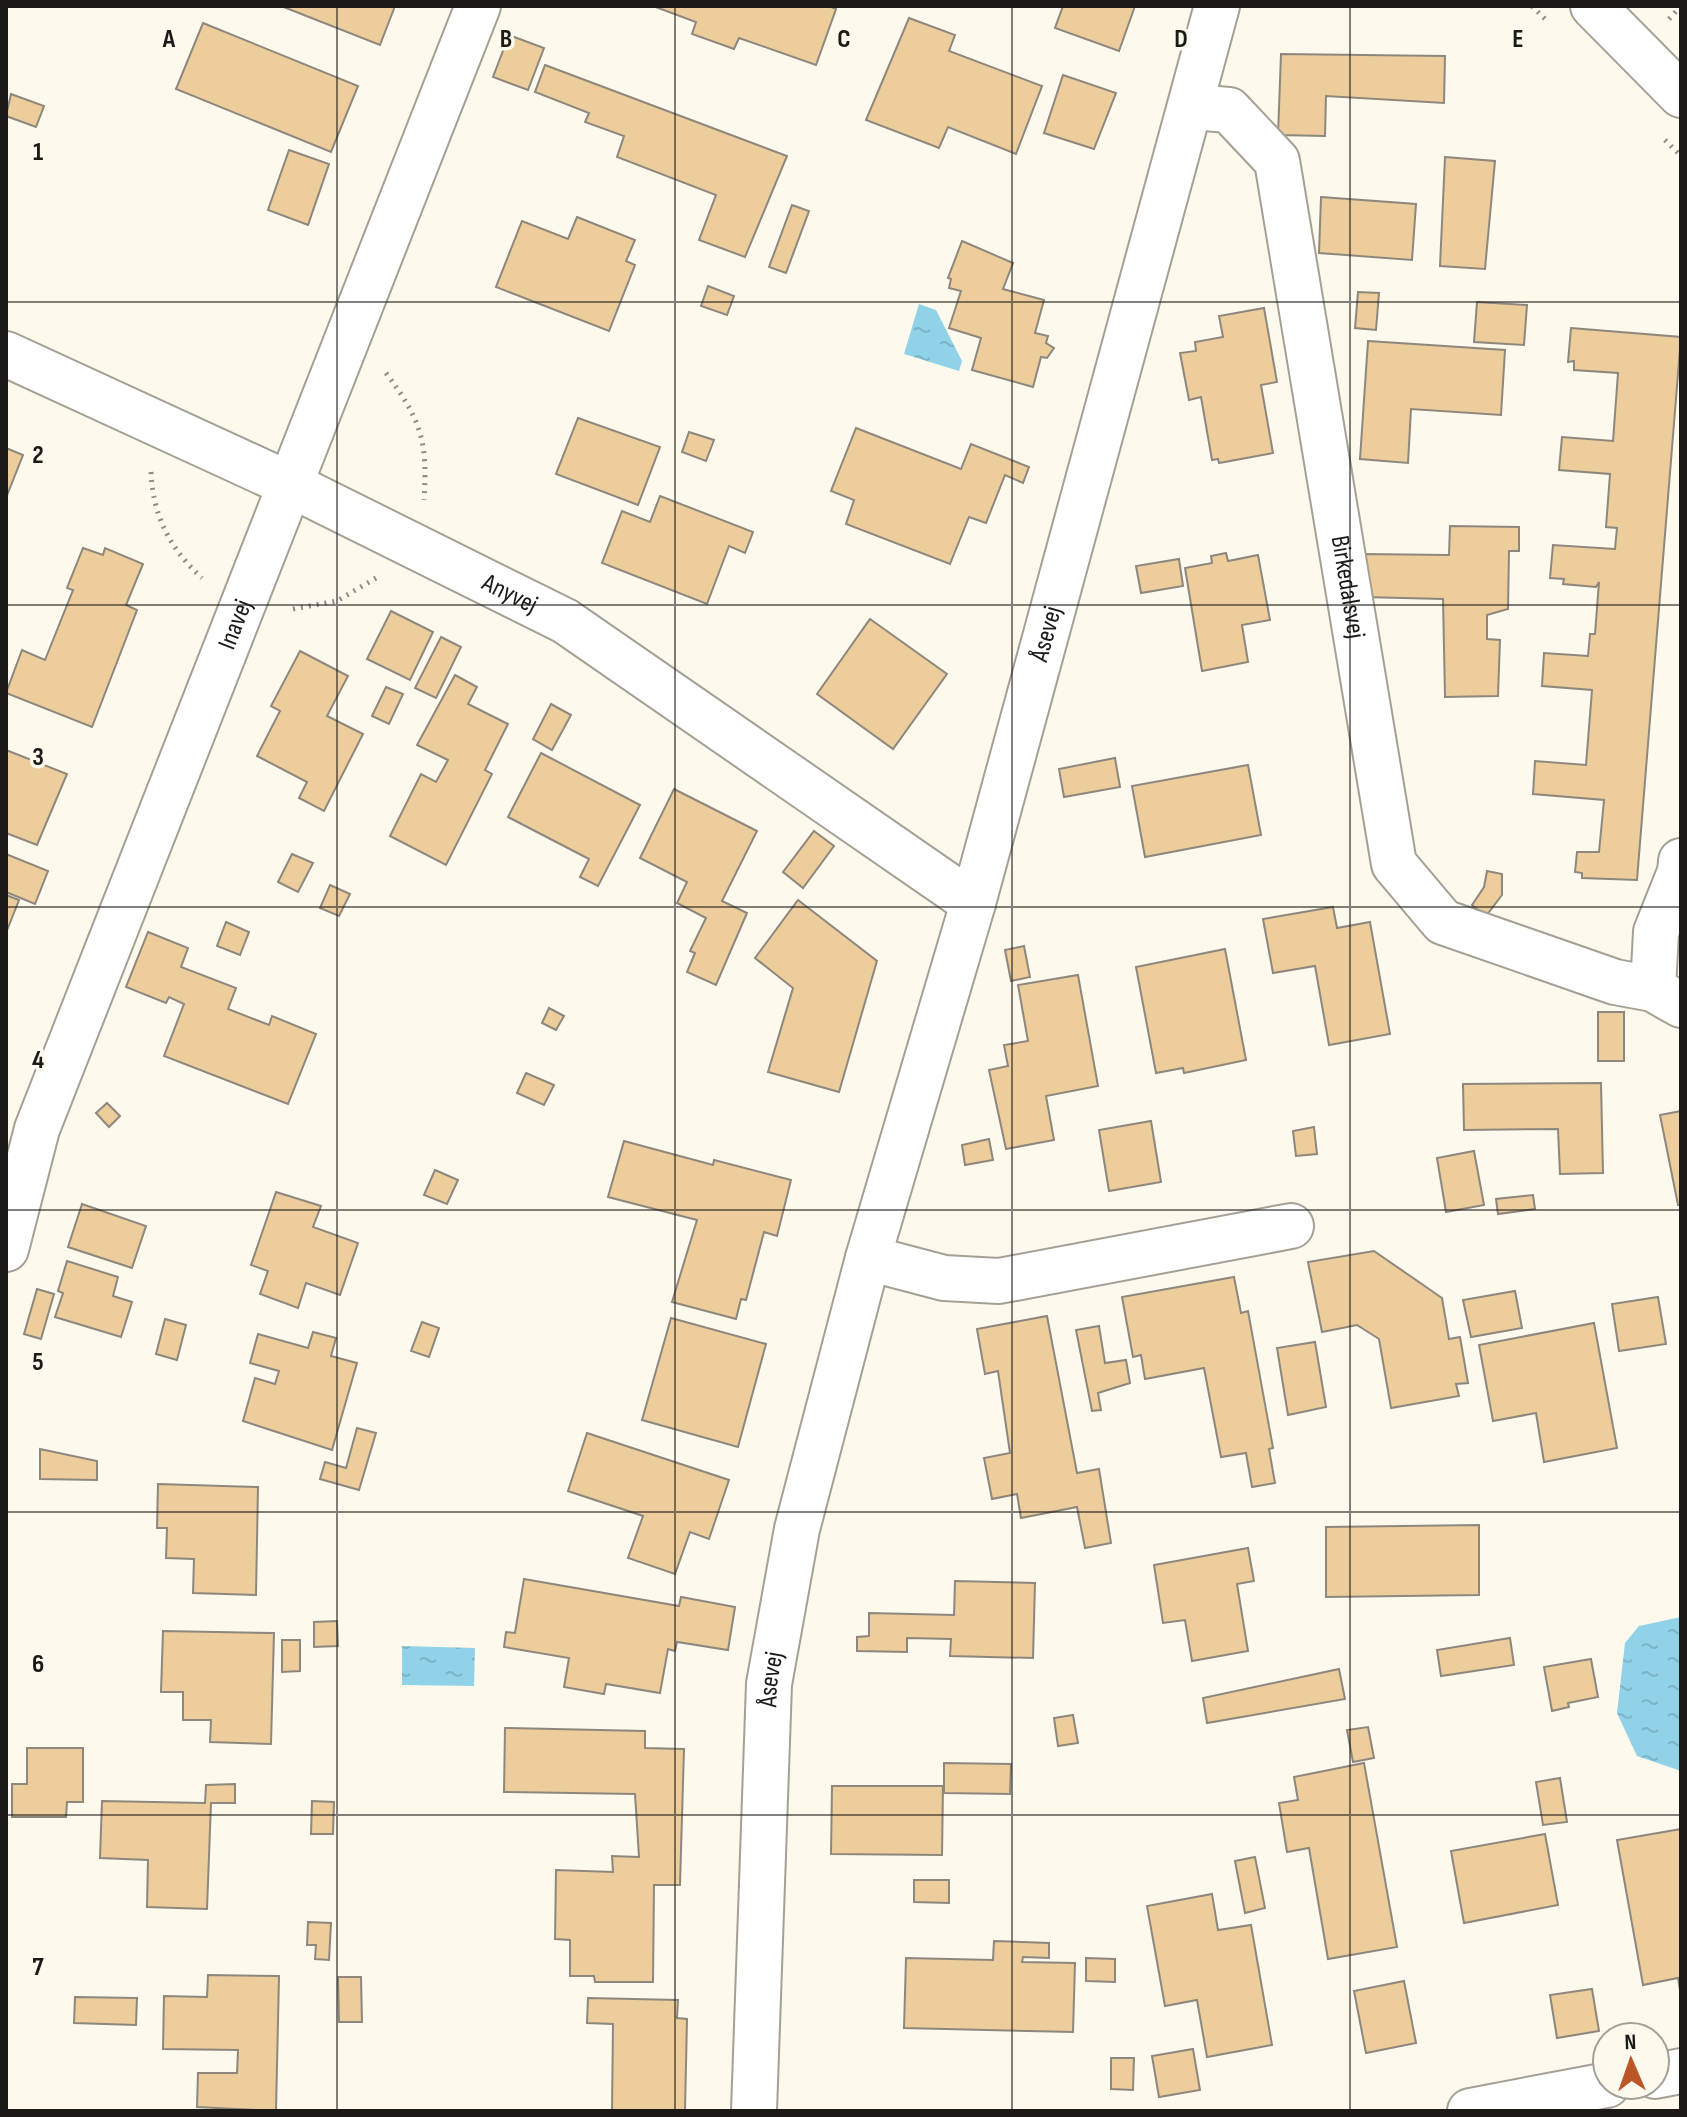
<svg xmlns="http://www.w3.org/2000/svg" width="1687" height="2117" font-family="'Sofia Sans Condensed',sans-serif">
<style>
.water{fill:url(#water-ripples)}
.building{fill:#edcd9b;stroke:#8e877d;stroke-width:2}
.lines{fill:none;stroke-linecap:round;stroke-linejoin:round}
.minor-casing{stroke:#a4a095;stroke-width:48}
.path{stroke:#8f8d85;stroke-width:5;stroke-dasharray:2 6;stroke-linecap:butt}
.minor{stroke:#fff;stroke-width:44}
.grid{fill:none;stroke:#1b1a16;stroke-width:2;stroke-opacity:0.55}
.labels{text-anchor:middle;dominant-baseline:central;stroke-width:7;stroke-linejoin:round;paint-order:stroke}
.street-label{font-size:26px;fill:#1b1a16;stroke:#fdf9ed}
.grid-label{font-size:26px;text-anchor:middle;font-weight:bold;fill:#1b1a16;stroke:#fdf9ed;stroke-width:7;stroke-linejoin:round;paint-order:stroke}
</style>
<defs>
<pattern id="water-ripples" width="26" height="14" patternUnits="userSpaceOnUse" patternTransform="scale(2)"><rect width="26" height="14" fill="#90d2e8"/><path d="M2 4q2-2 4 0t4 0M15 11q2-2 4 0t4 0" fill="none" stroke="#7cb4c6"/></pattern>
</defs>
<rect width="100%" height="100%" fill="#fdf9ed"/>
<!-- water -->
<g class="water">
<path d="M919,304L936,310L962,361L959,371L904,354Z"/>
<path d="M1681,1617V1771L1637,1756L1617,1713L1625,1643L1639,1626Z"/>
<path d="M402,1646L475,1648L474,1686L402,1685Z"/>
</g>
<!-- building -->
<g class="building">
<path d="M281,6H395L380,45Z"/>
<path d="M653,6H829L836,9L816,65L739,38L734,49L692,34L696,22Z"/>
<path d="M1063,6H1135L1119,51L1055,28Z"/>
<path d="M909,18L955,35L949,51L1042,86L1016,154L948,127L939,148L866,120Z"/>
<path d="M203,23L358,86L331,152L176,89Z"/>
<path d="M509,35L544,48L528,90L493,77Z"/>
<path d="M1281,54L1445,56L1444,103L1326,96L1325,136L1278,135Z"/>
<path d="M545,65L787,156L745,257L699,240L716,195L617,157L624,136L585,122L589,113L535,92Z"/>
<path d="M1063,75L1116,93L1094,149L1044,133Z"/>
<path d="M11,94L44,106L36,127L6,116Z"/>
<path d="M289,150L329,164L308,225L268,210Z"/>
<path d="M1445,157L1495,161L1485,269L1440,266Z"/>
<path d="M1321,197L1416,204L1412,260L1319,253Z"/>
<path d="M792,205L809,211L786,273L769,267Z"/>
<path d="M577,217L635,240L626,261L635,265L609,331L496,287L522,221L568,239Z"/>
<path d="M962,241L1013,263L1003,289L1044,300L1035,333L1048,336L1046,343L1054,348L1047,358L1041,357L1033,387L972,370L981,338L949,328L961,291L949,288L951,279L948,278Z"/>
<path d="M708,286L734,296L727,315L701,306Z"/>
<path d="M1358,292L1379,293L1376,330L1355,328Z"/>
<path d="M1477,302L1527,305L1524,345L1474,342Z"/>
<path d="M1264,308L1277,382L1261,385L1273,453L1219,463L1218,459L1212,460L1201,397L1189,400L1180,353L1196,351L1195,342L1223,337L1219,316Z"/>
<path d="M1571,328L1681,337L1637,880L1582,878V873L1575,872L1577,852H1599L1604,800L1533,794L1535,761L1586,765L1592,690L1542,686L1544,653L1588,656L1590,634H1595L1599,582L1596,587L1563,584L1564,579L1550,578L1553,545L1615,549L1617,528L1606,527L1610,474L1559,470L1562,437L1613,441L1618,373L1574,370V361L1568,362Z"/>
<path d="M1368,341L1505,350L1501,415L1411,409L1408,463L1360,459Z"/>
<path d="M578,418L660,447L638,505L556,474Z"/>
<path d="M856,428L961,469L971,444L1029,467L1023,483L1005,475L986,523L969,517L950,564L846,524L854,500L831,491Z"/>
<path d="M689,432L714,440L706,461L682,452Z"/>
<path d="M6,448L23,455L6,498Z"/>
<path d="M660,496L753,532L745,553L729,546L707,604L602,563L622,511L650,522Z"/>
<path d="M1450,526L1519,527V551H1509L1508,609L1487,615V639L1500,640L1498,696L1445,697L1443,599L1363,597V554L1449,555Z"/>
<path d="M83,548L103,555L105,548L143,564L126,605L137,610L92,727L6,693L22,650L45,660L73,590L67,588Z"/>
<path d="M1226,553L1228,561L1258,555L1270,620L1242,625L1248,662L1202,671L1185,568L1212,563L1211,556Z"/>
<path d="M1179,559L1183,586L1141,593L1136,566Z"/>
<path d="M391,611L433,632L410,680L367,659Z"/>
<path d="M870,619L947,674L893,749L817,694Z"/>
<path d="M441,637L461,647L436,698L415,688Z"/>
<path d="M300,651L348,676L327,716L363,734L324,811L299,798L307,782L257,756L280,711L271,706Z"/>
<path d="M455,675L477,687L468,704L508,724L485,770L492,774L446,865L390,836L421,774L436,782L448,760L417,745Z"/>
<path d="M386,687L403,694L389,724L372,716Z"/>
<path d="M551,704L571,715L552,750L533,739Z"/>
<path d="M6,750L67,774L37,845L6,833Z"/>
<path d="M541,753L640,805L598,886L580,877L589,859L508,817Z"/>
<path d="M1115,758L1120,787L1064,797L1059,769Z"/>
<path d="M1248,765L1261,835L1145,857L1132,786Z"/>
<path d="M674,789L757,831L722,901L747,913L716,985L687,972L695,953L690,951L706,918L677,903L687,882L640,858Z"/>
<path d="M814,831L834,846L803,888L783,872Z"/>
<path d="M6,854L48,871L35,904L6,892Z"/>
<path d="M292,854L313,863L298,892L278,882Z"/>
<path d="M1487,871L1502,874V895L1486,916L1472,905L1484,887Z"/>
<path d="M330,885L350,894L339,916L320,908Z"/>
<path d="M6,895L19,900L6,933Z"/>
<path d="M798,900L877,961L839,1092L768,1072L793,988L755,958Z"/>
<path d="M1333,907L1337,928L1370,922L1390,1034L1329,1045L1315,966L1273,973L1263,919Z"/>
<path d="M226,922L249,932L240,955L217,946Z"/>
<path d="M148,932L188,948L181,967L236,988L228,1009L269,1025L272,1016L316,1034L288,1104L164,1056L184,1004L169,997L166,1003L126,987Z"/>
<path d="M1024,946L1030,977L1011,981L1005,950Z"/>
<path d="M1225,949L1246,1060L1184,1073L1183,1068L1156,1073L1136,967Z"/>
<path d="M1078,975L1098,1086L1046,1096L1054,1140L1006,1149L989,1070L1008,1066L1004,1045L1028,1041L1018,985Z"/>
<path d="M549,1008L564,1016L556,1030L542,1023Z"/>
<rect x="1598" y="1012" width="26" height="49"/>
<path d="M526,1073L554,1085L544,1105L517,1093Z"/>
<path d="M1601,1083L1603,1173L1560,1174L1558,1129L1464,1130L1463,1084Z"/>
<path d="M107,1103L120,1116L109,1127L96,1113Z"/>
<path d="M1681,1111V1205H1678L1660,1115Z"/>
<path d="M1151,1121L1161,1182L1109,1191L1099,1130Z"/>
<path d="M1314,1127L1317,1154L1296,1156L1293,1131Z"/>
<path d="M989,1139L993,1160L965,1165L962,1145Z"/>
<path d="M624,1141L713,1165L714,1160L791,1180L777,1236L764,1232L746,1300L741,1299L736,1319L672,1302L697,1220L608,1197Z"/>
<path d="M1474,1151L1484,1205L1446,1212L1437,1158Z"/>
<path d="M435,1170L458,1180L447,1204L424,1195Z"/>
<path d="M276,1192L321,1206L313,1227L358,1243L340,1295L306,1283L298,1308L260,1294L268,1271L251,1265Z"/>
<path d="M1533,1195L1535,1209L1498,1214L1496,1199Z"/>
<path d="M82,1204L146,1226L132,1268L68,1247Z"/>
<path d="M1374,1251L1442,1298L1449,1339L1460,1337L1468,1383L1456,1384L1459,1396L1391,1408L1379,1339L1357,1325L1322,1332L1308,1262Z"/>
<path d="M67,1261L118,1277L113,1296L132,1302L121,1337L55,1317L63,1293L58,1291Z"/>
<path d="M1234,1277L1241,1313L1248,1311L1273,1448L1269,1449L1275,1483L1252,1487L1246,1453L1221,1457L1204,1368L1145,1379L1141,1355L1133,1357L1122,1297Z"/>
<path d="M37,1289L54,1294L41,1339L24,1334Z"/>
<path d="M1515,1291L1522,1328L1471,1337L1463,1300Z"/>
<path d="M1658,1297L1666,1344L1619,1351L1612,1304Z"/>
<path d="M1047,1316L1077,1473L1099,1469L1111,1543L1085,1548L1077,1507L1021,1518L1017,1494L992,1499L984,1458L1010,1453L998,1371L985,1374L977,1329Z"/>
<path d="M671,1318L766,1344L738,1447L642,1420Z"/>
<path d="M165,1319L186,1325L177,1360L156,1354Z"/>
<path d="M422,1322L439,1328L429,1357L411,1351Z"/>
<path d="M1594,1323L1617,1448L1544,1462L1536,1413L1493,1421L1479,1345Z"/>
<path d="M1099,1326L1105,1363L1126,1360L1130,1383L1098,1393L1101,1410L1092,1411L1076,1330Z"/>
<path d="M313,1332L336,1338L331,1356L357,1363L332,1450L243,1421L255,1378L275,1384L279,1371L250,1363L258,1334L308,1348Z"/>
<path d="M1315,1342L1326,1407L1288,1415L1277,1348Z"/>
<path d="M357,1428L376,1433L359,1490L320,1479L325,1462L346,1468Z"/>
<path d="M587,1433L729,1480L709,1539L690,1532L675,1574L628,1558L643,1516L568,1491Z"/>
<path d="M40,1449L97,1461V1480L40,1479Z"/>
<path d="M158,1484L258,1487L256,1595L193,1593L194,1559L166,1558L167,1528H157Z"/>
<path d="M1479,1525V1595L1326,1597V1527Z"/>
<path d="M1248,1548L1254,1581L1237,1584L1248,1651L1192,1661L1185,1620L1163,1623L1154,1565Z"/>
<path d="M524,1579L679,1606L681,1597L735,1607L728,1650L677,1642L675,1651L668,1649L660,1693L606,1684L604,1694L564,1687L569,1658L504,1647L506,1632L515,1633Z"/>
<path d="M955,1581L1035,1583L1033,1658L950,1656L951,1639L907,1638V1652L857,1651V1637L869,1636V1613L954,1615Z"/>
<path d="M337,1621L338,1646L314,1647V1622Z"/>
<path d="M163,1631L274,1633L271,1744L210,1742L211,1720H183V1692H161Z"/>
<path d="M1510,1638L1514,1665L1441,1676L1437,1650Z"/>
<path d="M282,1640H300V1671L282,1672Z"/>
<path d="M1591,1659L1598,1697L1568,1703L1569,1707L1552,1711L1544,1667Z"/>
<path d="M1339,1669L1345,1699L1207,1723L1203,1698Z"/>
<path d="M1073,1715L1078,1743L1058,1746L1054,1718Z"/>
<path d="M1368,1727L1374,1758L1353,1762L1347,1730Z"/>
<path d="M505,1728L645,1731V1748L684,1749L680,1885H654L653,1982H595L594,1976H570V1940L555,1939L556,1870L613,1872L612,1856L639,1857L635,1794L504,1792Z"/>
<path d="M27,1748H83V1802H67L66,1817H12V1784H27Z"/>
<path d="M944,1763L1011,1764L1010,1794L944,1793Z"/>
<path d="M1364,1763L1397,1947L1328,1959L1309,1848L1287,1852L1279,1803L1298,1800L1294,1777Z"/>
<path d="M1560,1778L1567,1822L1543,1825L1536,1782Z"/>
<path d="M235,1784V1803H211L207,1909L147,1907L148,1860L100,1858L102,1801L205,1803L206,1785Z"/>
<path d="M832,1786H943L942,1855L831,1854Z"/>
<path d="M312,1801L334,1802L333,1834H311Z"/>
<path d="M1681,1829V1996L1678,1978L1643,1985L1617,1840Z"/>
<path d="M1545,1834L1558,1905L1464,1923L1451,1851Z"/>
<path d="M1255,1857L1265,1908L1245,1913L1235,1861Z"/>
<path d="M914,1880H949V1903L914,1902Z"/>
<path d="M1212,1894L1218,1930L1251,1925L1272,2045L1207,2057L1197,2000L1165,2006L1147,1906Z"/>
<path d="M308,1922L331,1923L329,1960L315,1959L316,1945H307Z"/>
<path d="M994,1941L1049,1943V1958L1023,1957L1022,1962L1075,1963L1073,2032L904,2028L906,1958L993,1960Z"/>
<path d="M1086,1958L1115,1959V1982L1086,1981Z"/>
<path d="M208,1975L279,1976L276,2111L197,2107L198,2073H237L238,2050L163,2049L164,1996L207,1997Z"/>
<path d="M338,1977H361L362,2022H339Z"/>
<path d="M1404,1981L1416,2043L1366,2053L1354,1991Z"/>
<path d="M1592,1989L1599,2031L1557,2038L1550,1995Z"/>
<path d="M75,1997L137,1998L136,2025L74,2023Z"/>
<path d="M588,1998L678,2000L677,2018L687,2019L685,2111H612L613,2024L587,2023Z"/>
<path d="M1193,2049L1200,2090L1159,2097L1152,2056Z"/>
<path d="M1111,2058H1134L1133,2090L1111,2089Z"/>
</g>
<g class="lines">
<!-- minor casing -->
<g class="minor-casing">
<g id="minor">
<path d="M1593,6L1681,95"/>
<path id="s1" d="M1191,107L1229,110L1277,161L1394,864L1443,922L1615,982L1653,989L1681,1005"/>
<path id="s2" d="M6,354L291,485L565,621L973,903"/>
<path d="M1653,989L1656,932L1680,872L1681,861"/>
<path id="s3" d="M6,1249L37,1129L478,6"/>
<path d="M868,1258L944,1278L999,1281L1291,1226"/>
<path d="M1655,2076L1681,2071"/>
<path id="s4" d="M754,2111L769,1684L797,1529L868,1258L973,903L1217,6"/>
<path d="M1470,2111L1607,2085"/>
</g>
</g>
<!-- path -->
<g class="path">
<path d="M1532,6L1548,22"/>
<path d="M1669,19L1681,6"/>
<path d="M1665,140L1681,156"/>
<path d="M386,373C421,420 428,441 424,500"/>
<path d="M151,472C153,516 170,549 202,578"/>
<path d="M293,609L337,601L376,578"/>
</g>
<!-- minor -->
<use href="#minor" class="minor"/>
</g>
<!-- grid -->
<path class="grid" d="M337,6V2111M675,6V2111M1012,6V2111M1350,6V2111M6,302H1681M6,605H1681M6,907H1681M6,1210H1681M6,1512H1681M6,1815H1681"/>
<g class="labels">
<!-- street labels -->
<g class="street-label">
<text stroke="none"><textPath href="#s1" startOffset="540">Birkedalsvej</textPath></text>
<text stroke="none"><textPath href="#s2" startOffset="558">Anyvej</textPath></text>
<text stroke="none"><textPath href="#s3" startOffset="666">Inavej</textPath></text>
<text stroke="none"><textPath href="#s4" startOffset="1514">Åsevej</textPath></text>
<text stroke="none"><textPath href="#s4" startOffset="432">Åsevej</textPath></text>
</g>
</g>
<g class="grid-label">
<text x="169" y="47">A</text>
<text x="506" y="47">B</text>
<text x="844" y="47">C</text>
<text x="1181" y="47">D</text>
<text x="1518" y="47">E</text>
<text x="38" y="160">1</text>
<text x="38" y="463">2</text>
<text x="38" y="765">3</text>
<text x="38" y="1068">4</text>
<text x="38" y="1370">5</text>
<text x="38" y="1672">6</text>
<text x="38" y="1975">7</text>
</g>
<!-- border -->
<rect width="1687" height="2117" fill="none" stroke="#1b1a16" stroke-width="16"/>
<!-- north arrow -->
<g transform="translate(1631 2061) rotate(358)"><circle r="38" fill="#fdf9ed" stroke="#a3a097" stroke-width="2"/>
<path d="M0-6L14 30L0 20L-14 30Z" fill="#bc5627"/>
<text y="-12" font-size="22" font-weight="bold" text-anchor="middle" fill="#1b1a16">N</text>
</g>
</svg>
